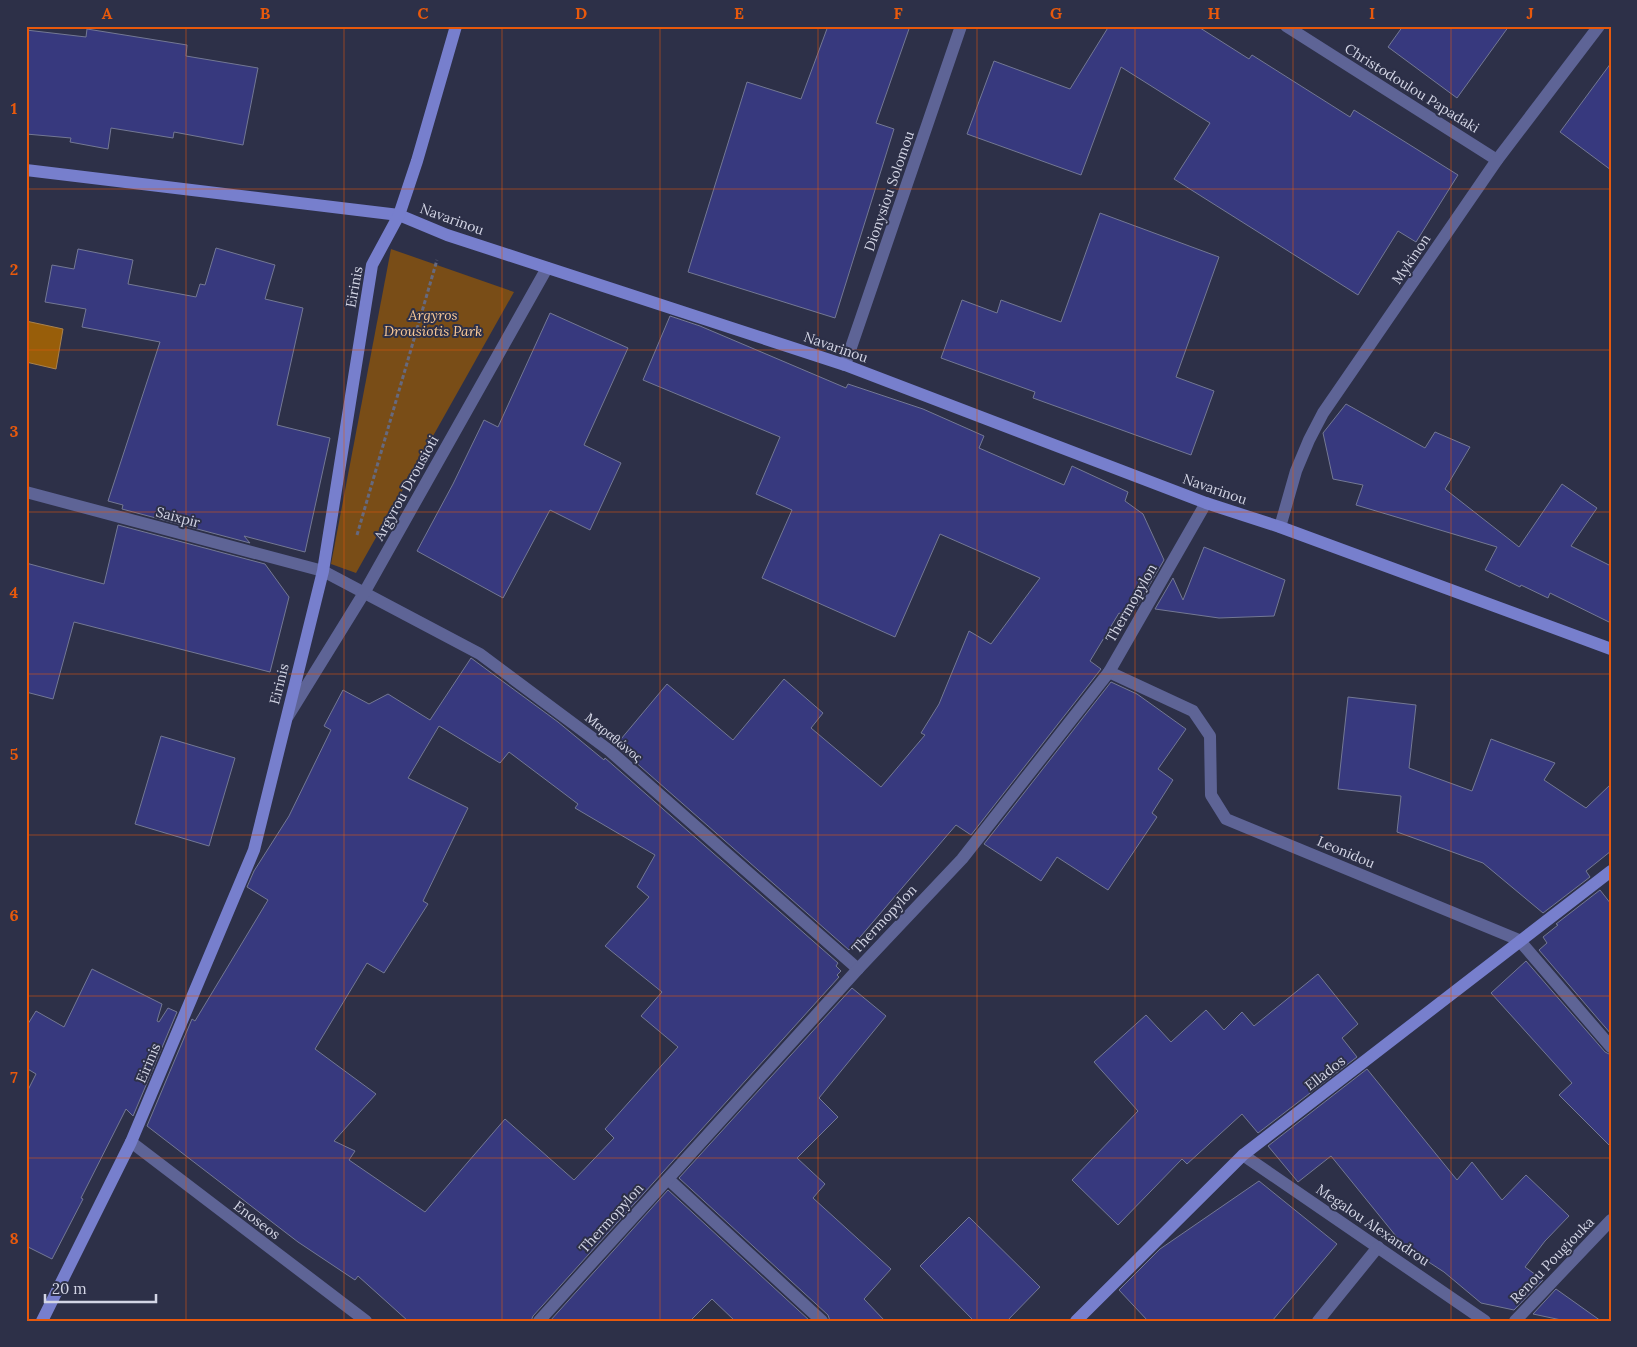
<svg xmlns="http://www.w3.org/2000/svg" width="1637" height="1347" font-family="Lora,serif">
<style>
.green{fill:#794d17}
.water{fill:#985e0a;stroke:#aa824c}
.building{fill:#37397e;stroke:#737894;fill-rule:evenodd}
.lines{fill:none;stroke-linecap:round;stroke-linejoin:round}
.path{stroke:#66697e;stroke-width:3;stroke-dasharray:4 2.5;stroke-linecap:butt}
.street{stroke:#5e6496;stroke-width:12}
.secondary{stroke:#777fcd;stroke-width:12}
.grid{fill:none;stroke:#e8590c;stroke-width:1;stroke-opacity:0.55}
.labels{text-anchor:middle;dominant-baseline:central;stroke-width:4;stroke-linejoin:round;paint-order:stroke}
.street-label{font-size:14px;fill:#d3d5e5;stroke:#2d3048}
.park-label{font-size:14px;font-style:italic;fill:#fbca97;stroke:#2d3048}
.neatline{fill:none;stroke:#e8590c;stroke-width:2}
.grid-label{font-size:16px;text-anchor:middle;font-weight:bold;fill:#e8590c}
</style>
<rect width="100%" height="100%" fill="#2d3048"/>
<!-- green -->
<path class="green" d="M391,249L514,292L356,573L331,564Z"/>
<!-- water -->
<path class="water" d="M26,321L63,329L56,369L26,362Z"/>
<!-- building -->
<g class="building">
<path d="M828,26H910L876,123L894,129L835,318L688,272L747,82L801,99Z"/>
<path d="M1109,26H1197L1249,59L1252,55L1350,117L1354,110L1458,175L1416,242L1398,231L1358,295L1174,179L1210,123L1121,67L1081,175L967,134L994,61L1070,89Z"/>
<path d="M1403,26H1509L1457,98L1388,47Z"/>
<path d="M87,29L187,45L186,56L258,68L243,145L174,132L173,138L111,128L108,149L70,142L71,138L26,134V30L86,37Z"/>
<path d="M1611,63V170L1560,132Z"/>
<path d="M1100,213L1219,257L1176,377L1214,391L1191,455L1033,398L1035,392L941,358L962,300L997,313L1001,300L1061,322Z"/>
<path d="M216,248L275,265L265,299L303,308L277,425L330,438L305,552L244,536L250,543L122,509L123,505L108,501L160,342L82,327L86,309L45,302L52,265L74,269L78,249L133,260L128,284L196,297L200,284L205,285Z"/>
<path d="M550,313L628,348L584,445L621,463L590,530L550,510L503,598L417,551L453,484L484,420L498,427Z"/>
<path d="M670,316L700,326L846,388L848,384L923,409L984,436L979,448L1064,485L1072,466L1128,492L1125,501L1143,514L1164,560L1137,606L1132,605L1127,617L1119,613L1090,661L1101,669L971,835L956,825L849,950L616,745L667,684L733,740L784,679L823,713L811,728L881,787L925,735L921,733L939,704L969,631L991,644L1040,578L940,534L895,637L762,578L792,510L756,494L780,437L643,380Z"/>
<path d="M1346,404L1425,448L1435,432L1470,447L1445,489L1519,547L1562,484L1597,508L1571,546L1611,566V623L1550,593L1548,598L1521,585L1520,587L1485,570L1497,547L1356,505L1363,485L1333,479L1323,433Z"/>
<path d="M118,525L265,564L289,597L270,672L74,622L53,699L26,692V563L104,584Z"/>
<path d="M1204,547L1285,580L1274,616L1219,618L1155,609L1173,578L1183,600Z"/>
<path d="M471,658L558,722L604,760L605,758L838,963L836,966L841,971L837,975L839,977L533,1316L531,1321H408L358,1276L355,1280L298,1242L147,1126L192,1019L195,1021L268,900L247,887L254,871L289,816L331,730L324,726L343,690L369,704L388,694L430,720ZM439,726L500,763L509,752L578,804L575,808L655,855L637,887L649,897L605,946L662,992L641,1016L678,1047L605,1129L614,1138L574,1180L505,1119L425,1212L349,1160L355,1151L334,1141L376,1094L315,1049L367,963L384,973L428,904L423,901L468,808L408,778Z"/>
<path d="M1111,682L1137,694L1186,729L1158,769L1173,780L1152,813L1157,817L1108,890L1057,857L1041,881L984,844Z"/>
<path d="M1348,697L1416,705L1409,768L1472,791L1491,739L1555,763L1544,780L1586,808L1611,784V851L1586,871L1590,877L1543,913L1483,863L1397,832L1401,796L1338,789Z"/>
<path d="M161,736L235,758L209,846L135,824Z"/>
<path d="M1600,890L1611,904V1034L1539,950L1547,943L1543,937L1558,925L1556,924Z"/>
<path d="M1526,961L1605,1052L1611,1055V1147L1559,1095L1572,1083L1491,993Z"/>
<path d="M92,969L162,1004L157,1021L159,1022L168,1008L177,1012L133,1116L126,1109L81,1198L83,1199L52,1259L26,1246V1094L36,1074L26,1068V1027L36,1011L64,1027Z"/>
<path d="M1318,974L1358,1024L1342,1038L1357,1057L1258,1133L1242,1114L1187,1164L1182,1159L1118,1225L1072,1180L1138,1111L1094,1062L1146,1015L1171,1042L1206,1010L1224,1030L1242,1012L1254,1026Z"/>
<path d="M852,988L886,1016L819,1098L838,1117L797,1158L825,1184L813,1198L891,1269L864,1299L885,1321H830L828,1315L679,1178Z"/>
<path d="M1367,1069L1457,1180L1472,1162L1502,1200L1526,1175L1569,1216L1545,1241L1525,1267L1543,1280L1514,1310L1481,1303L1444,1272L1404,1246L1331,1156L1298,1182L1268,1146Z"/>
<path d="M1259,1181L1337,1244L1272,1321H1148L1119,1290L1160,1249Z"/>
<path d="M668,1190L810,1321H735L712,1299L690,1321H550Z"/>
<path d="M969,1217L1040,1287L1007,1321H974L920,1266Z"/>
<path d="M1556,1289L1601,1321H1566L1533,1314Z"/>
</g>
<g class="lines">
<!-- path -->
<path class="path" d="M357,535L437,260"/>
<!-- street -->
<g class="street">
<path d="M1286,26L1497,160"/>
<path d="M845,365L961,26"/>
<path d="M26,492L323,571L480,654L610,751L858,969"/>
<path d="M1280,527L1296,471L1309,440L1323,413L1497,160L1599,26"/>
<path d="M1109,672L1193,711L1210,736L1211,795L1226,819L1519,940L1611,1047"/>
<path d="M288,716L364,593L547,268"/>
<path d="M131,1142L366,1321"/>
<path d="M1243,1155L1485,1321"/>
<path d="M668,1179L822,1321"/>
<path d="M539,1321L858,969L962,859L1109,672L1206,503"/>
<path d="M1318,1321L1378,1247"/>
<path d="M1515,1321L1611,1220"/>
</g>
<!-- secondary -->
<g class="secondary">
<path d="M26,170L399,215L447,235L845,365L1206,503L1280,527L1611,649"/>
<path d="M42,1321L131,1142L254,850L323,571L372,265L399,215L417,161L456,26"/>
<path d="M1076,1321L1243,1155L1611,871"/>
</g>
</g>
<!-- grid -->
<path class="grid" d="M186,26V1321M344,26V1321M502,26V1321M660,26V1321M818,26V1321M977,26V1321M1135,26V1321M1293,26V1321M1451,26V1321M26,189H1611M26,350H1611M26,512H1611M26,674H1611M26,835H1611M26,996H1611M26,1158H1611"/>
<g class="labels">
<!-- street labels -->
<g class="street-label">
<text transform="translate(1412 88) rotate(32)">Christodoulou Papadaki</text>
<text transform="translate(889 191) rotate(-71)">Dionysiou Solomou</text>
<text transform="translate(452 219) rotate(20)">Navarinou</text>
<text transform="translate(1411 259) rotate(-56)">Mykinon</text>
<text transform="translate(354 287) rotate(-80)">Eirinis</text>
<text transform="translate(836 347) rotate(19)">Navarinou</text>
<text transform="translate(406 488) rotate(-61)">Argyrou Drousioti</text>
<text transform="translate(1215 489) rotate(19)">Navarinou</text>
<text transform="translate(178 517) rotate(15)">Saixpir</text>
<text transform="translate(1131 603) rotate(-60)">Thermopylon</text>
<text transform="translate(279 684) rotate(-76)">Eirinis</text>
<text transform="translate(614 737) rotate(39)">Μαραθώνος</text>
<text transform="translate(1346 852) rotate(23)">Leonidou</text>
<text transform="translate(884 919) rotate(-47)">Thermopylon</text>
<text transform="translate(148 1063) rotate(-67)">Eirinis</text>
<text transform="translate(1325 1073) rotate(-38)">Ellados</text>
<text transform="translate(611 1218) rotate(-48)">Thermopylon</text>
<text transform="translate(257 1220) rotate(37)">Enoseos</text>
<text transform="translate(1373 1225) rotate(34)">Megalou Alexandrou</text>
<text transform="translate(1552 1260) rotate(-46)">Renou Pougiouka</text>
</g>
<!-- park labels -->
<g class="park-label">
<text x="433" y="315">Argyros<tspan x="433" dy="16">Drousiotis Park</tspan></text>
</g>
</g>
<!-- border -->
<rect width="1637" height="1347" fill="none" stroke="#2d3048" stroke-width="55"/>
<!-- scale -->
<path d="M45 1294v8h111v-8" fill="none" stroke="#d3d5e5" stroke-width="2.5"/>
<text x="52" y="1294" font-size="15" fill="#d3d5e5" stroke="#2d3048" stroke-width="4" paint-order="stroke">20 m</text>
<rect x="28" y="28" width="1582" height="1292" class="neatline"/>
<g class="grid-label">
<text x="107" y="19">A</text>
<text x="265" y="19">B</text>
<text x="423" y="19">C</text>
<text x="581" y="19">D</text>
<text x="739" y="19">E</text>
<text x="898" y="19">F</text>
<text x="1056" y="19">G</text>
<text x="1214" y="19">H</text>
<text x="1372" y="19">I</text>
<text x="1530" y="19">J</text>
<text x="14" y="114">1</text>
<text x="14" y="275">2</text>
<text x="14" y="437">3</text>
<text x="14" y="598">4</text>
<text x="14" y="760">5</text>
<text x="14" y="921">6</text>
<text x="14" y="1083">7</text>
<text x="14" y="1244">8</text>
</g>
</svg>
